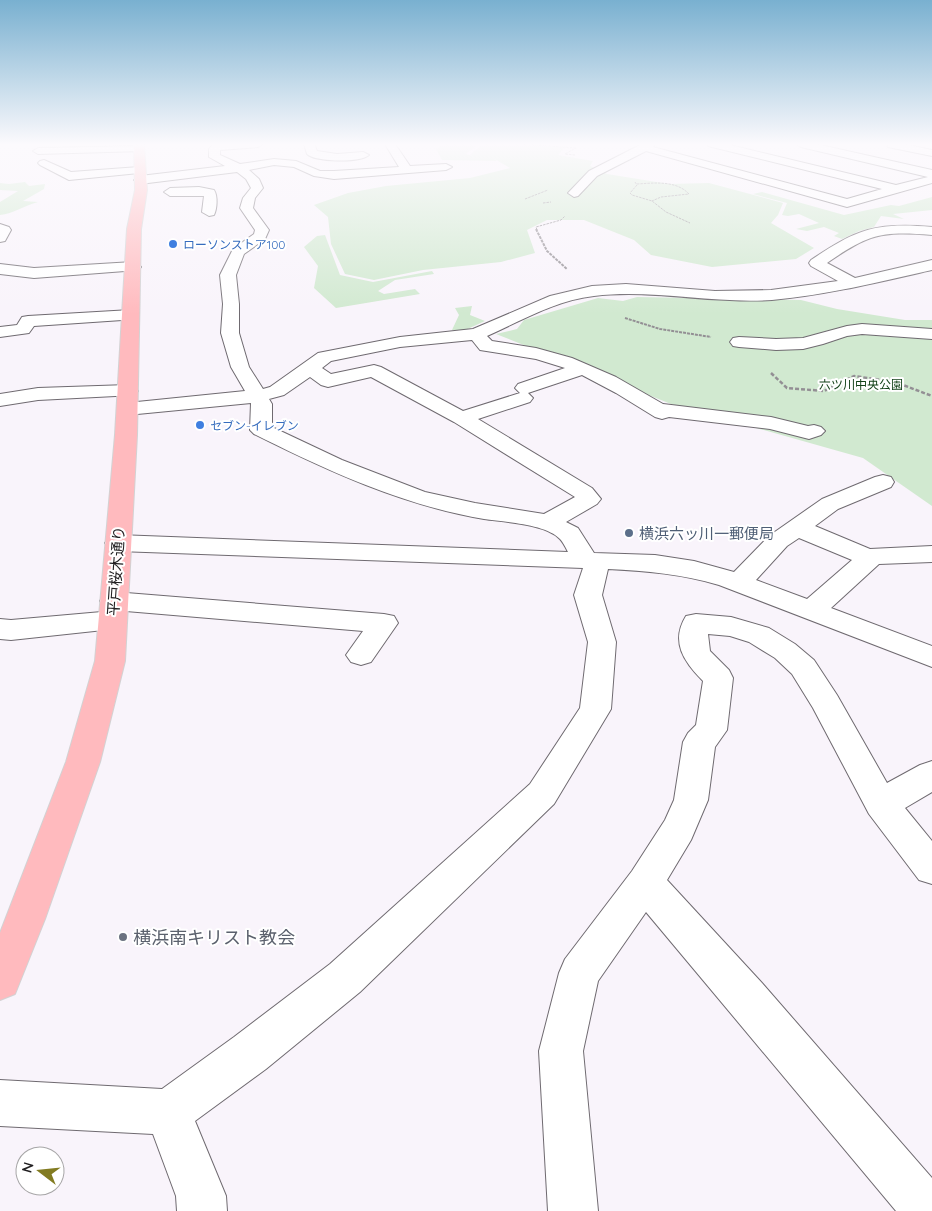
<svg xmlns="http://www.w3.org/2000/svg" width="932" height="1211" font-family="Quicksand,'Noto Sans JP',sans-serif">
<style>
.green{fill:#d1e9d0}
.lines{fill:none;stroke-linecap:round;stroke-linejoin:round}
.minor-casing{stroke:#6f6a70;stroke-width:2}
.major-casing{stroke:#d3d2d3;stroke-width:2}
.path-far2{stroke:#938f94;stroke-width:1;stroke-dasharray:2.5 1;stroke-linecap:butt}
.path-far1{stroke:#938f94;stroke-width:2;stroke-dasharray:3 1;stroke-linecap:butt}
.path{stroke:#938f94;stroke-width:2.5;stroke-dasharray:4 2;stroke-linecap:butt}
.minor{fill:#fff;fill-rule:evenodd}
.major{fill:#ffbabe;fill-rule:evenodd}
.shop-dot{fill:#3f7fe0;stroke:#fff;stroke-width:2}
.service-dot{fill:#5c6f8a;stroke:#fff;stroke-width:2}
.worship-dot{fill:#6b7280;stroke:#fff;stroke-width:2}
.labels{text-anchor:middle;dominant-baseline:central;stroke-width:4;stroke-linejoin:round;paint-order:stroke}
.far-shop-label{font-size:12px;fill:#366cbe;stroke:#fff;text-anchor:start}
.far-park-label{font-size:12px;fill:#134218;stroke:#fff}
.service-label{font-size:15px;fill:#4e5e75;stroke:#fff;text-anchor:start}
.street-label{font-size:15px;fill:#222022;stroke:#fff}
.near-worship-label{font-size:18px;fill:#5b616d;stroke:#fff;text-anchor:start}
</style>
<rect width="100%" height="100%" fill="#f9f4fb"/>
<!-- green -->
<g class="green">
<path d="M445,144H478L466,154L472,156L470,155L482,144H538L565,147L558,155L593,161L590,166L607,174L669,184L709,183L783,203L778,215L771,223L814,248L796,259L712,267L651,255L634,240L584,220H547L527,230L535,253L501,262L423,270L374,280L345,274L331,244L328,217L314,205L348,193L386,186L470,178L510,168L493,158L497,161L442,160L436,149Z"/>
<path d="M25,182L29,186L45,184L44,189L23,201L38,202C25,205 13,214 0,215V202L18,191L0,190V183L9,184Z"/>
<path d="M762,192L844,215L891,205L899,206L932,197V210L893,214L904,219L881,216L874,227L859,231L842,239L834,236L839,233L824,227L807,231L796,229L819,223L799,214L788,216L782,215L787,203L753,194Z"/>
<path d="M325,235L340,275L373,282L432,271L434,274L395,280L378,291L384,294L415,289L420,294L336,308L314,288L318,266L304,247L317,236Z"/>
<path d="M637,297L801,300L837,309L905,320H932V506L863,458L671,404L496,334L517,329L524,320L598,298L623,301Z"/>
<path d="M472,306L470,315L485,321L461,332L452,330L459,315L455,308Z"/>
</g>
<g class="lines">
<!-- minor casing -->
<g class="minor-casing">
<g id="minor">
<path d="M213,144H263L258,147L220,150V155L240,164L274,159L296,161L320,171H334L399,167L385,144H395L410,166L446,164L452,167L446,170L334,179L314,176L294,167L274,165L249,170L259,179L263,188L255,198L253,208L269,230L265,239L244,254L236,275L239,304V333L249,367L263,389L270,387L318,353L400,337L473,329L550,296L592,286L626,284L715,291L771,290L838,281L811,266L809,263L811,260C857,229 876,222 932,227V235C881,231 869,234 827,263L855,278L932,260V270C879,282 826,295 772,300C712,304 653,289 594,296C556,300 521,321 487,336L492,341L536,348L572,358L616,377L663,404L771,417L808,426L814,425L821,427L825,431L821,435L809,439L770,429L669,417L662,419L655,417L616,393L582,375L528,393L533,398L530,402L478,419L592,488L601,499L597,504L566,522L578,528L594,553L655,555L694,561L734,572L769,536L822,499L875,477L883,475L891,477L894,482L891,487L838,509L815,526L870,549L932,546V562L879,564L831,608L932,646V667L719,585C682,574 647,571 608,569L602,595L616,642L611,709L554,804L360,992L266,1069L195,1121L226,1196L227,1211H177L176,1196L153,1134L0,1126V1080L162,1089L234,1037L330,964L530,784L580,708L588,642L574,595L583,568L118,551L109,548L105,543L109,538L118,535L568,552C566,548 563,542 560,539C546,524 504,522 484,519C402,505 328,471 254,434L250,430L251,403L127,415L120,413L117,409L120,405L127,403L245,391L231,367L221,333L223,304L220,275L233,249L254,234L255,230L240,208L243,198L251,188L246,179L237,172L140,184L134,180L140,176L225,166L209,157V149ZM472,340L480,350L536,359L565,368L518,384L515,388L520,393L463,411L381,367L374,365L331,374L322,368L331,361L400,347ZM310,377L321,385L328,387L371,377L454,422L575,497L544,514L475,503L425,492L342,460L272,427V404L269,399L284,395ZM799,538L852,560L807,599L756,580L787,546Z"/>
<path d="M304,144H314L317,151L337,154L363,152L369,155C360,163 315,162 307,154Z"/>
<path d="M642,144H655L653,147L847,199L882,189L708,146L707,144H726L896,185L928,177L801,147L796,144H816L932,170V183L847,207L646,151L597,176L578,196L574,197L568,193L589,171Z"/>
<path d="M887,144H904L932,150V156L888,147Z"/>
<path d="M139,146L143,147L144,149L143,151L38,154L33,151L38,148Z"/>
<path d="M44,160L71,172L139,167L145,170L139,173L69,180L40,165L38,163L40,161Z"/>
<path d="M199,187L214,190C218,196 217,209 214,215L209,216L202,212L204,196H170L164,192L170,188Z"/>
<path d="M0,224L9,227L11,230L5,241L0,242Z"/>
<path d="M133,262L138,264L141,267L138,270L34,278L0,274V264L34,268Z"/>
<path d="M131,310L137,311L139,315L137,319L34,326L29,333L0,337V327L17,325L22,317L28,316Z"/>
<path d="M862,324L932,329V339L862,334L847,336L823,344L803,349L776,350L739,347L733,346L730,342L733,338L739,337L776,339L803,338L847,326Z"/>
<path d="M128,385L135,387L138,391L135,395L38,400L0,406V394L38,388Z"/>
<path d="M114,592L384,614L394,616L398,623L371,662L361,665L351,662L346,655L363,631L114,610L104,607L100,601L104,595Z"/>
<path d="M113,611L123,613L127,620L123,627L113,629L11,640L0,639V619L11,620Z"/>
<path d="M696,614L731,617L769,628L795,644L814,660L837,695L887,783L920,765L932,761V792L905,808L932,841V884L919,880L869,814L813,708L792,674L775,658L749,642L730,636L708,634L710,651L729,670L733,678L727,730L715,747L708,800L691,840L667,880L762,983L932,1178V1211H896L646,912L598,981L583,1051L598,1211H548L539,1051L559,973L565,959L632,871L665,820L674,800L683,742L688,733L696,725L703,681C684,662 670,642 686,616Z"/>
</g>
</g>
<!-- major casing -->
<g class="major-casing">
<path id="major" d="M134,144H144L147,190L141,229L137,435L125,661L100,762L45,919L15,994L0,1000V933L66,762L95,661L115,435L127,229L135,190Z"/>
</g>
<!-- path-far2 -->
<g class="path-far2">
<path d="M521,144L576,148"/>
<path d="M575,155L565,154L576,148"/>
<path d="M635,182L637,185L630,193L632,195L652,201L666,212L690,223"/>
<path d="M637,184C654,183 676,180 689,194L661,197L652,201"/>
<path d="M525,199L548,190"/>
<path d="M543,203L551,202"/>
<path d="M537,230L536,227L561,220L565,216"/>
</g>
<!-- path-far1 -->
<g class="path-far1">
<path d="M536,229L547,251L567,269"/>
<path d="M625,318L660,329L711,337"/>
</g>
<!-- path -->
<path class="path" d="M771,373L787,388L824,391L854,376L895,382L932,396"/>
<!-- minor -->
<use href="#minor" class="minor"/>
<!-- major -->
<use href="#major" class="major"/>
</g>
<!-- sky -->
<linearGradient id="sky" x2="0" y2="1"><stop stop-color="#79b0d0"/><stop offset="0.46" stop-color="#fcfafd"/><stop offset="1" stop-color="#fcfafd" stop-opacity="0"/></linearGradient>
<rect width="932" height="314" fill="url(#sky)"/>
<!-- markers -->
<g class="shop-dot">
<circle cx="173" cy="244" r="5"/>
<circle cx="200" cy="425" r="5"/>
</g>
<circle class="service-dot" cx="629" cy="533" r="5"/>
<circle class="worship-dot" cx="123" cy="937" r="5"/>
<g class="labels">
<!-- far-shop labels -->
<g class="far-shop-label">
<text x="183" y="244">ローソンストア100</text>
<text x="210" y="425">セブン-イレブン</text>
</g>
<!-- far-park labels -->
<g class="far-park-label">
<text x="861" y="384">六ツ川中央公園</text>
</g>
<!-- service labels -->
<g class="service-label">
<text x="639" y="533">横浜六ッ川一郵便局</text>
</g>
<!-- street labels -->
<g class="street-label">
<text transform="translate(116 571) rotate(-86)">平戸桜木通り</text>
</g>
<!-- near-worship labels -->
<g class="near-worship-label">
<text x="133" y="937">横浜南キリスト教会</text>
</g>
</g>
<!-- north arrow -->
<g transform="translate(40 1171) rotate(286)"><circle r="24" fill="#ffffff" stroke="#a7a6a7"/>
<path d="M0-4L9 19L0 12L-9 19Z" fill="#827b21"/>
<text y="-8" font-size="14" font-weight="bold" text-anchor="middle" fill="#222022">N</text>
</g>
</svg>
